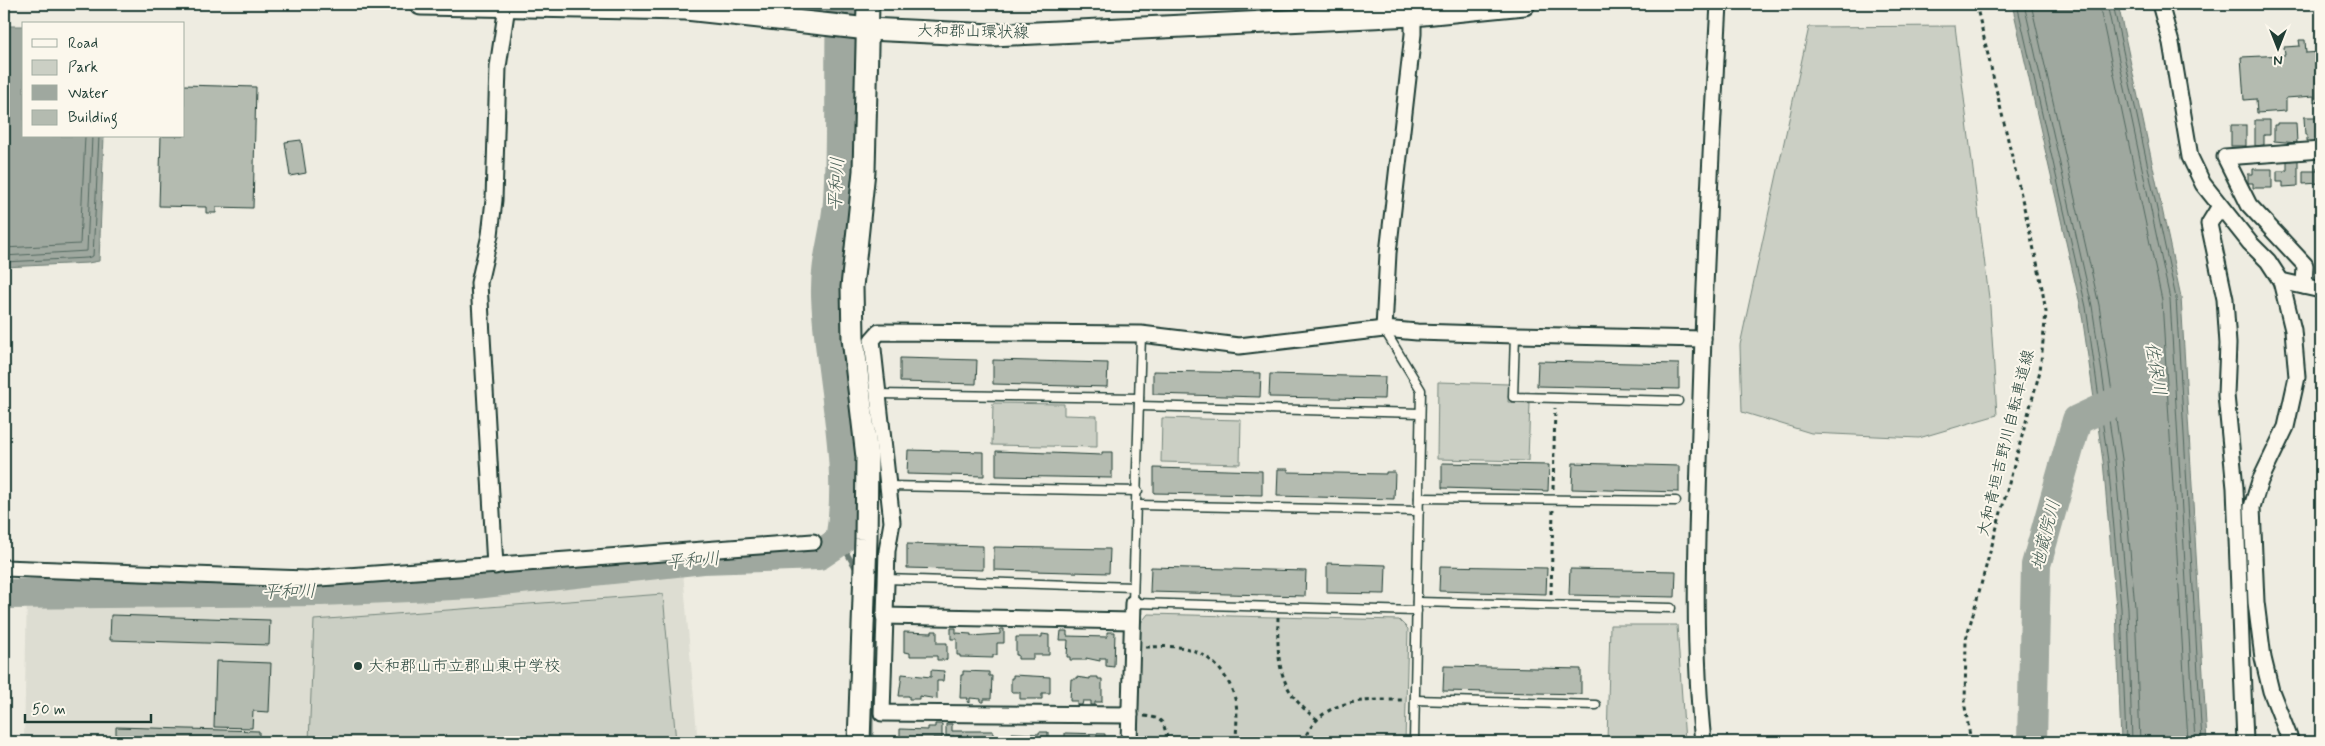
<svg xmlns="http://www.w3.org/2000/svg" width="2325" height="746" font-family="Mynerve,'Klee One',sans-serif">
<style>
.built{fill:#ddddd2}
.green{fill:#cbcfc4;stroke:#75867c}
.water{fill:#9fa89f;stroke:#6c7d74}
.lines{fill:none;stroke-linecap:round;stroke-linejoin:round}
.shore{stroke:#52685f;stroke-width:1}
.stream{stroke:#6c7d74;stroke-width:5}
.river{stroke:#9fa89f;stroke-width:30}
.building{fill:#b4bbb0;stroke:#1f3d34}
.lane-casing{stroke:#1f3d34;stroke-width:11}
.street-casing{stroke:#1f3d34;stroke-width:19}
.secondary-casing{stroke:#1f3d34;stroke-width:25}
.path{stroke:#1f3d34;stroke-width:3;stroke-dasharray:4 4;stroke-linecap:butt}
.lane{stroke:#fbf7ec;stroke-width:8}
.street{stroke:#fbf7ec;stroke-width:15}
.secondary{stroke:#fbf7ec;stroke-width:21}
.poi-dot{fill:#1f3d34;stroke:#fbf7ec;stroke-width:2}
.labels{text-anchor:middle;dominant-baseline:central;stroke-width:4;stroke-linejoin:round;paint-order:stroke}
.street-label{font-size:16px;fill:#1f3d34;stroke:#fbf7ec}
.poi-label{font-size:16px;fill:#1f3d34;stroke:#fbf7ec;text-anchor:start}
.water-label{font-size:18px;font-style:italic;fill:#455d54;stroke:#fbf7ec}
</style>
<rect width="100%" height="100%" fill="#eeece1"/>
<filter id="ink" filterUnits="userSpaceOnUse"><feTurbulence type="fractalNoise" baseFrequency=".02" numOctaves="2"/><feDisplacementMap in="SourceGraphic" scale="10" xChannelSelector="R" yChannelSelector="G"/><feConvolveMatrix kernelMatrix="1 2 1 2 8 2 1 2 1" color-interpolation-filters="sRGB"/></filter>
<g filter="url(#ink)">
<!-- built -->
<path class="built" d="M683,572L697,733L711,734L712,742H24L27,592L301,600Z"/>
<!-- green -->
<g class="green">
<path d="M1955,26L1990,306L1997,415L1919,438L1811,433L1742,412L1740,345L1809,27Z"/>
<path d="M1438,382L1509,384L1508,402L1530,403L1528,461L1437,459Z"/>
<path d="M993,403L1064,404V415L1097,416V447L992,445Z"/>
<path d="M1162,418L1241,420L1240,464L1161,462Z"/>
<path d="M663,594L676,742H309L314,620Z"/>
<path d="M1148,614L1399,620L1408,629L1405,742H1138L1140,624Z"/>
<path d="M1610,625H1677L1685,742H1607Z"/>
</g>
<!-- water -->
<g class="water">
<path d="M2012,4H2118L2181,297L2207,742H2121L2116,608L2103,461L2081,308Z"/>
<path d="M4,26H24V136H104L99,261L88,263L4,267Z"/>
</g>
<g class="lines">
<!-- shore -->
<g class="shore">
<path d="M2017,4L2086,307L2108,461L2121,608L2126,742"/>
<path d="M2024,4L2092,306L2115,460L2128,608L2132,742"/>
<path d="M2031,4L2099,305L2122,459L2135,607L2140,742"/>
<path d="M2099,4L2162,300L2188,742"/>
<path d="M2107,4L2170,299L2195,742"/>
<path d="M2113,4L2176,298L2202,742"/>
<path d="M4,248L80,244L85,136"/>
<path d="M4,256L87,251L92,136"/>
<path d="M4,262L87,258L93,256L99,136"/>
</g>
<!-- stream -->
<g class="stream">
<path d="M840,541L857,571"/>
<path d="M871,708V742"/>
</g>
<!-- river -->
<g class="river">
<path d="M4,594L321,591L475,584L703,559L819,555L840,541C854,460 829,377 826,295C825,260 836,234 838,201C842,135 839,70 841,4"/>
<path d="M2032,742L2036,565L2077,420L2133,394"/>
</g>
</g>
<!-- building -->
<g class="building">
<path d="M2299,40H2305L2306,53L2321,52V101L2314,102V96L2286,98V111L2257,113L2256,99L2244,100L2241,57L2285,55L2284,47L2300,46Z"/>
<path d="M184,85L256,87L253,208L216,207V213H206V207L159,206L161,136H184Z"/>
<path d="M2304,117H2321V140L2307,141V135H2305Z"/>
<path d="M2255,120H2270V135H2264V145L2255,146Z"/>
<path d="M2277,123H2296L2297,143L2274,141V125H2277Z"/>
<rect x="2231" y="125" width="15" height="21"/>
<path d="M301,140L306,173L290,176L285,142Z"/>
<path d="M2298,160V186L2283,187V182H2277V171H2287V161Z"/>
<path d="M2317,167H2321V183L2303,184V171H2317Z"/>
<path d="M2253,169H2272V188H2253V183H2248V174H2253Z"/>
<path d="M900,358L977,360L976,384L900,382Z"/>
<path d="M993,360L1108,363L1107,387L993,384Z"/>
<path d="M1538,361L1679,364V389L1537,386Z"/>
<path d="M1153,371L1261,373L1260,397L1153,394Z"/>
<path d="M1270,374L1385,377L1384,399L1269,397Z"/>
<path d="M908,450L984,452V476L907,474Z"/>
<path d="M996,451L1102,455V452H1112V478L996,476Z"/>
<path d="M1442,463L1549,465L1548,491L1442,488Z"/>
<path d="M1573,463L1679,466V492L1572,489Z"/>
<path d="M1154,468L1262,471V495L1154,493Z"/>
<path d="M1278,469H1288V472L1386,474V472H1395L1394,499L1277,496Z"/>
<path d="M907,544L983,546V570L907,568Z"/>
<path d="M994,547L1110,549L1109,573L994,570Z"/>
<path d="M1327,563L1386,565L1385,594L1327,593Z"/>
<path d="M1440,566L1547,568L1546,594L1439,591Z"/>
<path d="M1151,567L1306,571L1305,596L1150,592Z"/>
<path d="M1570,569L1676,571L1675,597L1569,595Z"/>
<path d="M111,615L270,620L269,645L110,640Z"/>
<path d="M951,628H956V633L971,634V636L1000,634V629H1004V643H997V655H993V658L960,657V655H957V639H951Z"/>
<path d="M932,631H937V643H947V660H937V656H910V653L904,652V632L932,633Z"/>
<path d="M1061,631H1067V636L1107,637V632H1115L1114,667L1106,666V658H1100V661L1086,658V660H1070V657H1067L1068,640H1060Z"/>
<path d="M1042,634L1049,635V655H1033V659H1018V655H1016V637H1042Z"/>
<path d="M216,661L271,663L269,712L253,711L252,728L214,727Z"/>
<path d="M1444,666L1581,669V694L1443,691Z"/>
<path d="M931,670L944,671L943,681H937V699L919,696V699H909V696H899L902,674L931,677Z"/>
<path d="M963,671L989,672V676H992L991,699H984V702H981V699L970,698V703L967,702L968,698H960L961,675H963Z"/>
<path d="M1013,675L1050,677V693H1042V699H1020V692H1011V678H1013Z"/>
<path d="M1076,677L1090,679V677H1098V679H1102V702H1095V705H1091V701H1083L1082,705H1077V701H1070L1071,679H1076Z"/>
<path d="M935,724H942V738H933V742H900V729L928,730V727H935Z"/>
<path d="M946,724H952V731H993V742H954V736H946Z"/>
<path d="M116,727L259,731V742H116Z"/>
<path d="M1039,732H1048V738H1055V742H1012V733L1039,734Z"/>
<path d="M1065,733L1105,734V742H1065Z"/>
</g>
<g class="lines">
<!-- lane casing -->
<g class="lane-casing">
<g id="lane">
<path d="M1384,329L1421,390L1414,742"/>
<path d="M1141,334L1133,603L1417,611"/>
<path d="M1515,335L1513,397L1678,401"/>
<path d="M878,394L1139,398"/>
<path d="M1139,406L1420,413"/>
<path d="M889,486L1138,491"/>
<path d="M1419,498L1676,501"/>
<path d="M1138,505L1419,511"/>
<path d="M886,579L1133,587"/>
<path d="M1417,602L1671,608"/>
<path d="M1415,700L1596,705"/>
</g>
</g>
<!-- street casing -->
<g class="street-casing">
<g id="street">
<path d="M2160,4L2171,43L2190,157L2203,184L2250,243L2268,261L2281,281L2293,330L2297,377L2286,427L2260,481L2252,507L2256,602L2263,658L2271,691L2291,742"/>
<path d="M2220,206L2209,224L2225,299L2228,344L2226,395L2235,488L2245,742"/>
<path d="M2281,281L2321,290"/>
<path d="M2304,286L2305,265L2249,205L2225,157L2321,150"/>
<path d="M1384,329L1388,253L1413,34V15"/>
<path d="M495,566L479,283L490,235L494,200L498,67L507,6"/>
<path d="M4,568L306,579L813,542"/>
<path d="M884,616L1132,621"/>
<path d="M1130,715L882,713L887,551L892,522L872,340L879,332L1141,334L1239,346L1384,329L1417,332L1515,335L1703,339"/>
<path d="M1129,742L1133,603"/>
<path d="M1703,742C1692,638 1697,534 1700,430C1704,288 1711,146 1719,4"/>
</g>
</g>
<!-- secondary casing -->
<g class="secondary-casing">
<g id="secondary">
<path d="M421,4L686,9L868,29L992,35L1413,15L1524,4"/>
<path d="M859,742L866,539L867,457L853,338L852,287L864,171L868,4"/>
</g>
</g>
<!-- path -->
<g class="path">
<path d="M1553,489L1555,408"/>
<path d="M1551,594L1553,510"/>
<path d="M1278,617C1277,663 1278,691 1318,720"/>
<path d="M1146,647C1160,647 1176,645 1189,649C1214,656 1231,679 1236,703C1238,716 1236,730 1236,742"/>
<path d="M1144,716C1166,718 1163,724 1168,742"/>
<path d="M1303,742C1321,697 1363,700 1404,700"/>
<path d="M1971,742L1965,707L1966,639L2040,371L2046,312L2039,271L1976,4"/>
</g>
<!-- lane -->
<use href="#lane" class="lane"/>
<!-- street -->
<use href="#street" class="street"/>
<!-- secondary -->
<use href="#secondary" class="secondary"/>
</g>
</g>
<!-- markers -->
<circle class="poi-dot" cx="358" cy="666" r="5"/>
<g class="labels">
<!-- street labels -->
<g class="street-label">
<text transform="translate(973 32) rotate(1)">大和郡山環状線</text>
<text transform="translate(2006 443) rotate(-76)">大和青垣吉野川自転車道線</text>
</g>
<!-- poi labels -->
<g class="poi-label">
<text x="368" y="666">大和郡山市立郡山東中学校</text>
</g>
<!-- water labels -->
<g class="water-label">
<text transform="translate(837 184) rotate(-87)">平和川</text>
<text transform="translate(2155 369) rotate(81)">佐保川</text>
<text transform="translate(2046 535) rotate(-76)">地蔵院川</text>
<text transform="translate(693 561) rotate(-5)">平和川</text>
<text transform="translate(289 592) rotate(-1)">平和川</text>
</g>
</g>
<!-- margin -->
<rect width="2325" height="746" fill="none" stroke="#fbf7ec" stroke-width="20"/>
<rect x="10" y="10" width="2305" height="726" fill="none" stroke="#1f3d34" stroke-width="2" filter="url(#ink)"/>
<!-- legend -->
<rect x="22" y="22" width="162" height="115" fill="#fbf7ec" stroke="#a3ada2"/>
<rect x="32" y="39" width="25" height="8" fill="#fbf7ec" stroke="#a3ada2"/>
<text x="68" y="48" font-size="15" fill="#1f3d34">Road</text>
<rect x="32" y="60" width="25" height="15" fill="#cbcfc4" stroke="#a3ada2"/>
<text x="68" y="72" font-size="15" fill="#1f3d34">Park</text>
<rect x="32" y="85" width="25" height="15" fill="#9fa89f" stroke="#a3ada2"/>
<text x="68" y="98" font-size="15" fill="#1f3d34">Water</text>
<rect x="32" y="110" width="25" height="15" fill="#b4bbb0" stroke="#a3ada2"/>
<text x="68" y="122" font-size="15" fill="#1f3d34">Building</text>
<!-- north arrow -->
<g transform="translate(2278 48) rotate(180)" stroke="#fbf7ec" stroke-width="4" paint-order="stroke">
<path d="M0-4L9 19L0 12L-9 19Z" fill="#1f3d34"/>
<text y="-8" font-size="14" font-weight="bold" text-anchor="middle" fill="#1f3d34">N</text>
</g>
<!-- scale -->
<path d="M25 714v8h126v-8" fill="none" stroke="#1f3d34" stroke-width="2.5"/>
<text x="32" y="714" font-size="15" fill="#1f3d34" stroke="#fbf7ec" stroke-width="4" paint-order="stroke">50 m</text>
</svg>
